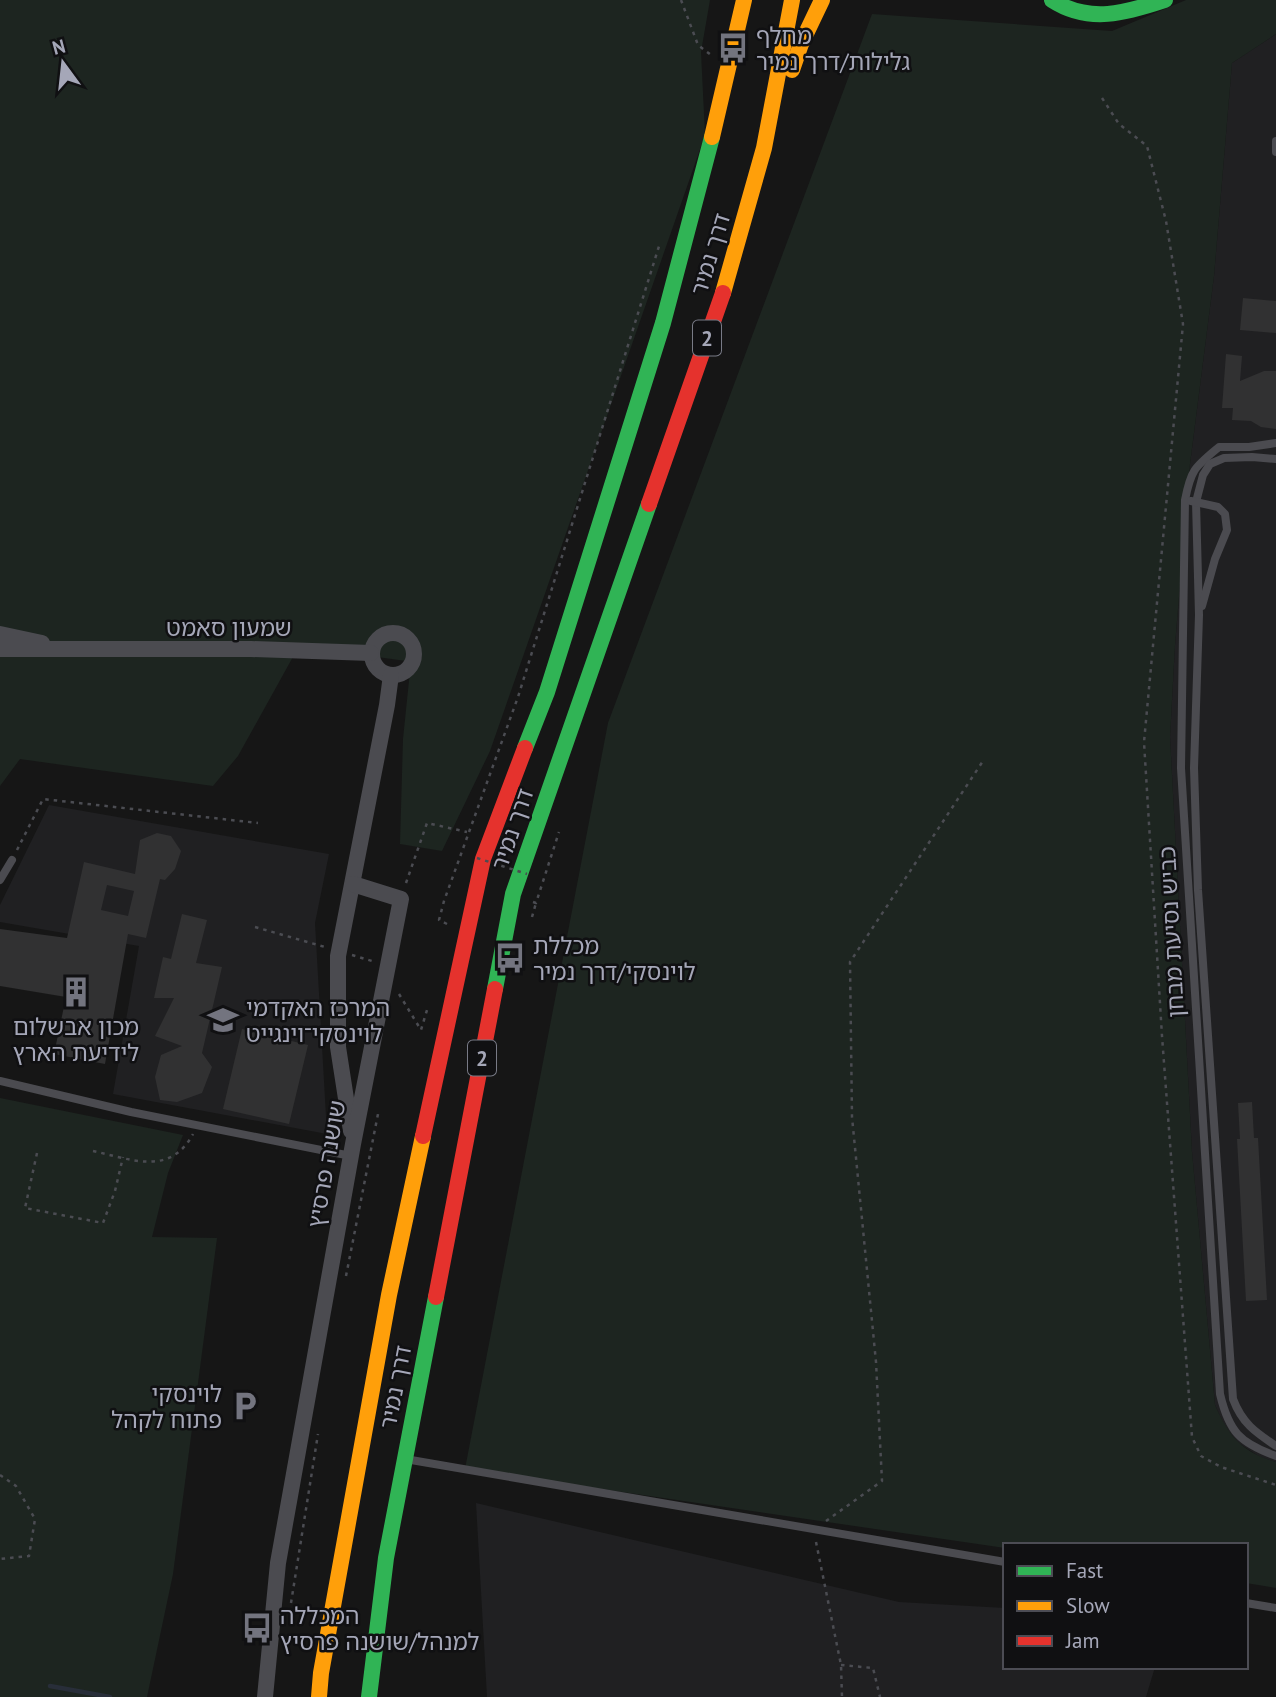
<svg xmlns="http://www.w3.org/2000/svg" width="1276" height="1697" font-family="'PT Sans','Noto Sans Hebrew',sans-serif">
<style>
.built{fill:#202022}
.green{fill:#1d2520}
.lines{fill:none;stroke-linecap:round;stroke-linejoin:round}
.stream{stroke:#282e39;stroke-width:4.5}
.building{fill:#313132;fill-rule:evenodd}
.path{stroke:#4b4c52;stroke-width:2.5;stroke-dasharray:3.5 5;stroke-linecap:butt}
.lane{stroke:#4b4b50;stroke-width:8}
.street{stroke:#4b4b50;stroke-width:16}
.fast{stroke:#30b455;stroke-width:16}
.slow{stroke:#ff9f0a;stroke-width:16}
.jam{stroke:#e5322d;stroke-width:16}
.path-bridge{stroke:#4b4c52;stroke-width:2.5;stroke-dasharray:3.5 5;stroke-linecap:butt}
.labels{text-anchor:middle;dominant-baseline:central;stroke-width:5;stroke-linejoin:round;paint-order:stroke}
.shield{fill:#101012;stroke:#787a86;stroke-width:2}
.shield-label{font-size:21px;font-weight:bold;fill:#a5a7b8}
.poi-label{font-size:23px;fill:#a5a7b8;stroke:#101012;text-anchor:start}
.street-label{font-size:23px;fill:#a5a7b8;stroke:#101012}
</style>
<rect width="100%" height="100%" fill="#161616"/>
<!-- built -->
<g class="built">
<path d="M1276,34V1462L1260,1457L1237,1442L1225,1427L1215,1405L1192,1152L1170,737L1175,645L1190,464L1214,276L1232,63Z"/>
<path d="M49,805L329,854L315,923L327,1134L113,1094L139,946L0,922V905Z"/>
<path d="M476,1503L899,1602L1005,1608V1667H1155L1146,1697H487Z"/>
</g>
<!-- green -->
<g class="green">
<path d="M0,0H710L701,52L705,135L490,751L442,851L400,844L403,739L410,671L406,661L299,646L238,756L213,786L20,759L0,786Z"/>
<path d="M1186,0H1276V34L1232,63L1214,276L1190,464L1175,645L1170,737L1192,1152L1215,1405C1229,1437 1242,1452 1276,1462V1588L1246,1583V1545H1005V1548L465,1469L608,723L872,14L1112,31Z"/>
<path d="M0,1098L183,1135L168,1173L152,1237L217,1238L173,1574L147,1697H0Z"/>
</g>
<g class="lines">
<!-- stream -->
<path class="stream" d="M50,1686L110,1697"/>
</g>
<!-- building -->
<g class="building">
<path d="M1243,298L1276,301V333L1240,330Z"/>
<path d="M1226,354L1242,356L1240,381L1264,371H1276V429L1261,427L1251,421L1232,420L1233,408H1222Z"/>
<path d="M157,833L171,836L181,851L175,869L165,880L160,879L146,938L128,934L105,1064L54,1054L66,997L0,986V929L67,938L84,862L135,874L140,840ZM107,885L134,891L128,916L101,910Z"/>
<path d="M182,914L207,920L196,963L222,967L202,1053L212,1067L202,1093L177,1102L160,1100L155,1077L161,1055L182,1046L155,1036L174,998H154L163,957L171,959Z"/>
<path d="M242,1029L308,1045L289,1124L223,1109Z"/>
<path d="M1252,1102L1254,1138H1258L1267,1300L1246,1301L1237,1139H1240L1238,1103Z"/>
</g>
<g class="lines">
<!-- path -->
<g class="path">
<path d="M681,0L698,45L711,55"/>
<path d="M1102,98L1119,124L1147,146L1166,221L1183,324L1144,742L1162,1036L1192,1437L1201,1456L1221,1467L1276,1485"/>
<path d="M17,850L43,799L258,823"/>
<path d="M406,883L427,823L467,832"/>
<path d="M533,902L536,903L559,832"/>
<path d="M532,917L536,903"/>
<path d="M447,924L439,920L444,901L518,697L660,243"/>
<path d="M255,927L325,947"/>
<path d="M352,955L372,961"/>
<path d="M399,994L421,1030L427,1010"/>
<path d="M93,1151C130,1159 170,1177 193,1134"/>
<path d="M37,1153L25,1208L103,1223L115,1191L123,1157"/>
<path d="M346,1276L378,1114L375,1112"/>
<path d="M0,1475L16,1486L35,1519L29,1556L0,1559"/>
<path d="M826,1521L882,1481L876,1362L852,1117L850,962L983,761"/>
<path d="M816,1542L841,1665L842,1697"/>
<path d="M291,1603L318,1434"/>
<path d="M841,1665L873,1668L880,1697"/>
</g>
<!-- lane -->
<g class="lane">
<path d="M1276,141V152"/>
<path d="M1276,443L1249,447H1219C1195,467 1191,469 1185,500L1181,768L1220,1394C1229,1432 1240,1443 1276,1456"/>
<path d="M1276,459L1252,457L1224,458L1210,464L1203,475L1196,502L1199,615L1194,768L1198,890L1233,1399C1242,1423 1255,1432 1276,1446"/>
<path d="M1191,501L1218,507L1225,514L1227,530L1215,559L1202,606"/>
<path d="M0,880L12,860"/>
<path d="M0,1081L131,1112L351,1156"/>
<path d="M411,1460L1005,1562"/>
<path d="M1246,1603L1276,1608"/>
</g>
<!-- street -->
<g class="street">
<circle cx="393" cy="654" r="21"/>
<path d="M0,634L42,643"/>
<path d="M0,649H251L371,653"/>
<path d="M351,1131L338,1047V956L387,705L391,675"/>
<path d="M265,1697L278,1563L353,1144L401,899L353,884"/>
</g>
<!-- fast -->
<g class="fast">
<path d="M1052,0C1089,24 1126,13 1165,0"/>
<path d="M525,748L547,692L663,323L712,137"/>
<path d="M495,989L513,894L649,504"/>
<path d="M369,1697L386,1558L436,1297"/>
</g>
<!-- slow -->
<g class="slow">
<path d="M792,70L801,44L822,0"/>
<path d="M712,137L744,0"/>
<path d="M723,293L764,148L792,0"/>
<path d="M319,1697L321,1673L389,1295L423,1136"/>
</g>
<!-- jam -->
<g class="jam">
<path d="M649,504L723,293"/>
<path d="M423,1136L483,859L525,748"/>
<path d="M436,1297L495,989"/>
</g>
<!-- path-bridge -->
<path class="path-bridge" d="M477,858L527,874"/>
</g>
<!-- icons -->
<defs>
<g id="bus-bare" transform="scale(2.415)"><path d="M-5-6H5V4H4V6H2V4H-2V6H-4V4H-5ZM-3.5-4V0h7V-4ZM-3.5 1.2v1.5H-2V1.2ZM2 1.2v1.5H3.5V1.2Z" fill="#73747f" stroke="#101012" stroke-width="2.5" paint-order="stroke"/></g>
<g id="building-bare" transform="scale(2.415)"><path d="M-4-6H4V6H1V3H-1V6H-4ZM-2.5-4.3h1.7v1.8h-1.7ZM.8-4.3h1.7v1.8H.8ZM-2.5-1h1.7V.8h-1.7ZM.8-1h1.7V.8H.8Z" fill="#73747f" stroke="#101012" stroke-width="2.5" paint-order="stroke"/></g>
<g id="university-bare" transform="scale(2.415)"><path d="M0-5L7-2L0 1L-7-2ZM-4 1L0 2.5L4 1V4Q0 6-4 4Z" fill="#73747f" stroke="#101012" stroke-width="2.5" paint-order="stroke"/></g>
<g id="parking-bare" transform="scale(2.415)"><path d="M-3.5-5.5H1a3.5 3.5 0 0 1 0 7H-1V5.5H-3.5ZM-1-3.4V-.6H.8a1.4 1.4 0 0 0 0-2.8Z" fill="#73747f" stroke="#101012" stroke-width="2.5" paint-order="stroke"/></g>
</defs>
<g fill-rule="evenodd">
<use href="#bus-bare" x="733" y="48"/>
<use href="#bus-bare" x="510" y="958"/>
<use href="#building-bare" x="76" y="992"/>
<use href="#university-bare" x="223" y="1020"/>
<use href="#parking-bare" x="245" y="1406"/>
<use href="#bus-bare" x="257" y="1628"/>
</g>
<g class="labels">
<!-- shield labels -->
<g class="shield">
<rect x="693" y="320.5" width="28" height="35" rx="5"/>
<rect x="468" y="1040.5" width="28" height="35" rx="5"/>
</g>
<g class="shield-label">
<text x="707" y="338">2</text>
<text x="482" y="1058">2</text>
</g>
<!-- poi labels -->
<g class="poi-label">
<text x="756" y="35">מחלף<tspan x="756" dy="26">גלילות/דרך נמיר</tspan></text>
<text x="533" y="945">מכללת<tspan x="533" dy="26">לוינסקי/דרך נמיר</tspan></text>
<text x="246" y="1007">המרכז האקדמי<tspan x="246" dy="26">לוינסקי־וינגייט</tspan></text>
<text x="76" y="1026" text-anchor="middle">מכון אבשלום<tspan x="76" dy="26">לידיעת הארץ</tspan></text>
<text x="222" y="1393" text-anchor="end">לוינסקי<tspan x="222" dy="26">פתוח לקהל</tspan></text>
<text x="280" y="1615">המכללה<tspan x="280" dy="26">למנהל/שושנה פרסיץ</tspan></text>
</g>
<!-- street labels -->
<g class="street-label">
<text transform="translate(710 254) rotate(-73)">דרך נמיר</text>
<text x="229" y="627">שמעון סאמט</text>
<text transform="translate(512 829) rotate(-71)">דרך נמיר</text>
<text transform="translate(1171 932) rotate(-93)">כביש נסיעת מבחן</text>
<text transform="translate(326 1164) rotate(-80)">שושנה פרסיץ</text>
<text transform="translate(395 1387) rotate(-79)">דרך נמיר</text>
</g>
</g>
<!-- legend -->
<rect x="1003" y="1543" width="245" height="126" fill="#101012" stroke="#4c4c54" stroke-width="2"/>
<rect x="1017" y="1566" width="35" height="10" fill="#30b455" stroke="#4c4c54" stroke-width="2"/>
<text x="1066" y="1578" font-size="21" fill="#a5a7b8">Fast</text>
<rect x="1017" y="1601" width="35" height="10" fill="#ff9f0a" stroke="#4c4c54" stroke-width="2"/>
<text x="1066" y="1613" font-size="21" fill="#a5a7b8">Slow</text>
<rect x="1017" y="1636" width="35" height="10" fill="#e5322d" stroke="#4c4c54" stroke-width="2"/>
<text x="1066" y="1648" font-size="21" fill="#a5a7b8">Jam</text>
<!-- north arrow -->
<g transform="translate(63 63) rotate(345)" stroke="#101012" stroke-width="5" paint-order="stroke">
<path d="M0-5L12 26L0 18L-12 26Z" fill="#a5a7b8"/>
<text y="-10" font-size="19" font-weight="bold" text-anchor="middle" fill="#a5a7b8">N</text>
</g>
</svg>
